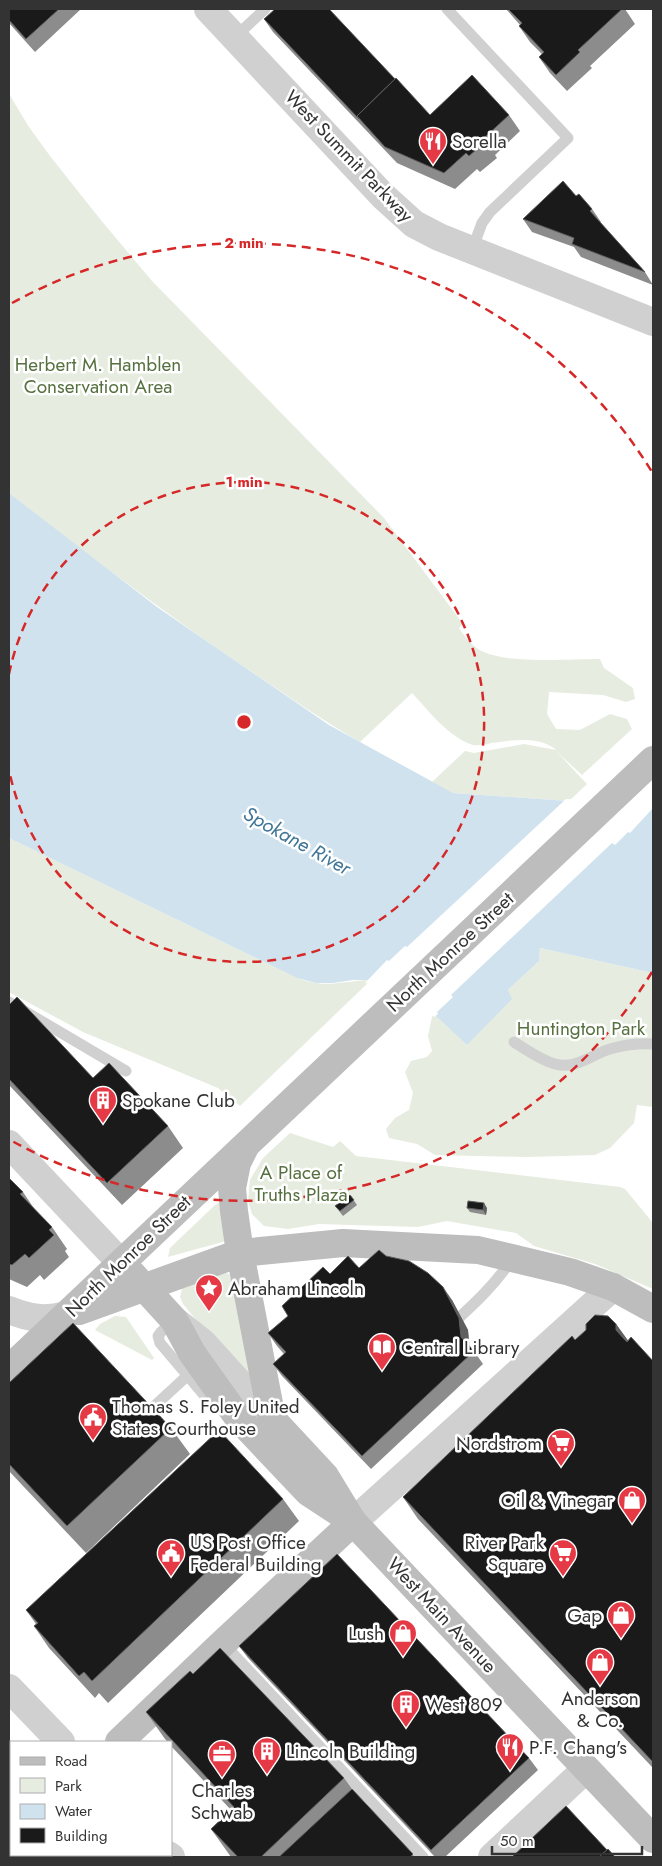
<svg xmlns="http://www.w3.org/2000/svg" width="662" height="1866" font-family="Jost,sans-serif">
<style>
.green{fill:#e6ecdf}
.water{fill:#cfe2ee}
.pier{fill:#fff}
.lines{fill:none;stroke-linecap:round;stroke-linejoin:round}
.service{stroke:#d0d0d0;stroke-width:11}
.tertiary{stroke:#d0d0d0;stroke-width:28}
.secondary{stroke:#bdbdbd;stroke-width:28}
.wall{fill:#8c8c8c}
.shaded-wall{fill:#5f5f5f}
.building{fill:#1a1a1a;stroke:#5f5f5f}
.ring{fill:none;stroke:#d62828;stroke-width:2.5;stroke-dasharray:9 6}
.labels{text-anchor:middle;dominant-baseline:central;stroke-width:5;stroke-linejoin:round;paint-order:stroke}
.poi-label{font-size:19px;fill:#333;stroke:#fff;text-anchor:start}
.street-label{font-size:19px;fill:#333;stroke:#fff}
.park-label{font-size:19px;fill:#56703f;stroke:#fff}
.water-label{font-size:20px;font-style:italic;fill:#3f7597;stroke:#fff}
.centre{fill:#d62828;stroke:#fff;stroke-width:2.5}
.ring-label{font-size:15px;text-anchor:middle;font-weight:bold;fill:#d62828;stroke:#fff;stroke-width:5;stroke-linejoin:round;paint-order:stroke}
</style>
<rect width="100%" height="100%" fill="#fff"/>
<!-- green -->
<g class="green">
<path d="M9,94L29,127L50,156L100,219L152,281L384,518L463,624L459,628C465,637 473,648 484,652C510,664 570,659 600,659L604,668L633,688L635,699L626,702L603,695L549,692L547,714L556,729L580,730L610,714L627,719L632,729L582,775L556,751L587,784L569,801L453,793L432,782L465,751L474,753L524,744L556,750C541,736 511,740 492,743C487,744 479,746 473,745C448,737 429,711 412,693L360,742C320,719 282,692 243,666C162,611 85,553 9,493Z"/>
<path d="M9,838L297,978C303,980 309,982 316,983C332,986 353,980 371,980L240,1106L218,1088L83,1032L9,992Z"/>
<path d="M540,948L653,973V1107L637,1105L634,1123L610,1148L595,1155L527,1157L435,1155L417,1144L389,1138L386,1129L395,1118L409,1110L413,1093L405,1072L411,1061L427,1057L432,1051L428,1036L433,1012L467,1045L508,990L539,961Z"/>
<path d="M290,1133L333,1147L340,1141L356,1156L620,1187L625,1189L653,1223V1289L595,1264L534,1246L516,1233L447,1221L418,1227L319,1224L288,1229L264,1226L252,1214L248,1201L250,1180L263,1158Z"/>
<path d="M222,1201L226,1241L168,1257L170,1248L215,1205Z"/>
<path d="M223,1271L230,1275L251,1376L245,1379L183,1304L180,1297L183,1285Z"/>
<path d="M115,1316L126,1317L154,1358L152,1360L95,1330L100,1324Z"/>
</g>
<!-- water -->
<path class="water" d="M9,493L157,607L329,725L453,793L653,807V973L540,948L539,961L508,990L512,999L467,1045L417,998L371,980H353L333,983H316L297,978L9,838Z"/>
<!-- pier -->
<path class="pier" d="M566,799L653,804V808L630,833L628,832L615,845L612,843L451,995L453,997L437,1012L438,1014L434,1017L415,1000L384,986L365,983L387,960L389,961L405,946L407,947Z"/>
<g class="lines">
<!-- service -->
<g class="service">
<path d="M447,9L568,138L490,212L482,223L472,250"/>
<path d="M235,37L265,9"/>
<path d="M9,1002L126,1071"/>
<path d="M514,1042C527,1050 540,1060 555,1064C576,1070 592,1054 610,1049C624,1045 639,1043 653,1044"/>
<path d="M174,1320L161,1332L158,1336L160,1343L204,1395L219,1405"/>
<path d="M450,1326C473,1305 495,1285 512,1259"/>
<path d="M149,1411L187,1376"/>
<path d="M223,1643L423,1857"/>
</g>
<!-- tertiary -->
<g class="tertiary">
<path d="M208,9L383,196L414,224L439,237L653,322"/>
<path d="M9,1144L121,1263"/>
<path d="M9,1310C29,1318 45,1321 66,1315"/>
<path d="M174,1320L203,1343L272,1419"/>
<path d="M353,1522L613,1287"/>
<path d="M9,1688L61,1742"/>
<path d="M168,1855L171,1857"/>
<path d="M492,1857L586,1769"/>
</g>
<!-- secondary -->
<g class="secondary">
<path d="M245,1147L237,1163L232,1188L234,1211L240,1253L272,1419L325,1476L353,1522L653,1839"/>
<path d="M132,1274L174,1320L192,1353L239,1419L308,1492L346,1517"/>
<path d="M79,1311L240,1253L343,1243L478,1250L570,1272L613,1287L653,1309"/>
<path d="M9,1369L653,760"/>
<path d="M119,1742L223,1643L353,1522"/>
<path d="M9,1846L11,1844"/>
</g>
</g>
<!-- wall -->
<g class="wall">
<path d="M9,9H81L35,52L9,23Z"/>
<path d="M506,9H625L635,24L590,66L592,68L567,91L550,73L539,57L542,54L530,42L519,26L520,25Z"/>
<path d="M264,19L430,115H509L520,131L495,155L497,158L480,172L477,169L455,189L397,163L273,32Z"/>
<path d="M576,196L592,209L601,222H600L645,272L653,285L581,257L574,247L532,232L523,219Z"/>
<path d="M9,1005L93,1078L168,1126L183,1148L122,1205L9,1085Z"/>
<path d="M9,1178L23,1192L35,1210L52,1227L67,1249L65,1251L69,1257L44,1280L40,1275L27,1287L9,1279Z"/>
<path d="M350,1195L357,1205L343,1216L335,1206Z"/>
<path d="M467,1208H487L486,1215L470,1212Z"/>
<path d="M359,1268L452,1300L468,1330L469,1346L474,1351L483,1364L371,1469L282,1376L273,1364L284,1354L277,1346L268,1333L288,1316L330,1274Z"/>
<path d="M616,1324L628,1341L653,1361V1768L418,1519L403,1497Z"/>
<path d="M9,1383L171,1428L190,1454L86,1553L9,1471Z"/>
<path d="M283,1499L299,1521L108,1703L99,1693L95,1698L49,1648L34,1626L36,1624L26,1610Z"/>
<path d="M239,1646L529,1758L538,1770L445,1857H435L248,1658Z"/>
<path d="M193,1674L344,1778L352,1789L415,1857H231L211,1829L231,1810L171,1746V1742H168L165,1739L146,1712Z"/>
<path d="M9,1747L11,1750V1792L9,1794Z"/>
</g>
<!-- shaded-wall -->
<g class="shaded-wall">
<path d="M484,1203L487,1208L486,1215L483,1210Z"/>
<path d="M443,1287L452,1300L468,1330L470,1350L461,1337Z"/>
<path d="M616,1324L632,1346L616,1330Z"/>
</g>
<!-- building -->
<g class="building">
<path d="M9,9H59L26,39L9,20Z"/>
<path d="M275,9H329L395,79L357,116L359,119L264,19Z"/>
<path d="M508,9H622L578,50L580,52L556,75L539,57L544,52L519,26L522,23Z"/>
<path d="M472,75L509,115L483,139L485,142L469,156L466,153L444,173L385,147L357,116L396,78L430,115Z"/>
<path d="M563,181L576,196L579,194L592,209L590,211L645,272L572,244L574,238L523,219Z"/>
<path d="M17,997L93,1078L109,1063L168,1126L107,1183L9,1079V1005Z"/>
<path d="M9,1178L23,1192L20,1194L52,1227L49,1230L54,1235L29,1258L25,1254L12,1265L9,1264Z"/>
<path d="M350,1195L354,1200L340,1211L335,1206Z"/>
<path d="M468,1201L484,1203L483,1210L467,1208Z"/>
<path d="M379,1250L386,1256L409,1261L428,1273L443,1287L459,1318L461,1337L474,1351L362,1456L273,1364L286,1352L268,1333L288,1316L282,1306L323,1267L330,1274L348,1256L359,1268Z"/>
<path d="M595,1315L608,1316L616,1324V1330L627,1342L631,1337L653,1361V1762L403,1497L572,1336L575,1340L586,1330V1324Z"/>
<path d="M73,1323L171,1428L67,1526L9,1464V1383Z"/>
<path d="M219,1430L283,1499L92,1681L84,1672L79,1676L34,1626L38,1623L26,1610Z"/>
<path d="M337,1554L529,1758L431,1850L239,1646Z"/>
<path d="M220,1648L344,1778L261,1857H238L211,1829L234,1807L146,1712L190,1671L193,1674Z"/>
<path d="M9,1747L11,1750V1755L9,1758Z"/>
<path d="M352,1789L413,1854L410,1857H279Z"/>
<path d="M566,1806L607,1850L599,1857H512Z"/>
<path d="M608,1849L615,1857H599Z"/>
<path d="M21,1855H106L108,1857H19Z"/>
</g>
<!-- distance rings -->
<g class="ring">
<path d="M9 674A240 240 0 1 1 9 770"/>
<path d="M652 972A479 479 0 0 1 12 1141M12 303A479 479 0 0 1 652 472"/>
</g>
<!-- icons -->
<defs>
<g id="restaurant-pin" transform="scale(1.4375)"><path d="M0 17L-7.5 6A9.5 9.5 0 1 1 7.5 6Z" fill="#e63946" stroke="#fff"/><path d="M-5-6h1v4h1v-4h1v4h1v-4h1v5L-1.5 .5V6h-2V.5L-5-1ZM5-6V6H3V1.5H1.5Q1.5-4 5-6Z" fill="#fff"/></g>
<g id="building-pin" transform="scale(1.4375)"><path d="M0 17L-7.5 6A9.5 9.5 0 1 1 7.5 6Z" fill="#e63946" stroke="#fff"/><path d="M-4-6H4V6H1V3H-1V6H-4ZM-2.5-4.3h1.7v1.8h-1.7ZM.8-4.3h1.7v1.8H.8ZM-2.5-1h1.7V.8h-1.7ZM.8-1h1.7V.8H.8Z" fill="#fff"/></g>
<g id="sight-pin" transform="scale(1.4375)"><path d="M0 17L-7.5 6A9.5 9.5 0 1 1 7.5 6Z" fill="#e63946" stroke="#fff"/><path d="M0-6L1.8-2.2L6-1.7L2.9 1.2L3.7 5.4L0 3.3L-3.7 5.4L-2.9 1.2L-6-1.7L-1.8-2.2Z" fill="#fff"/></g>
<g id="library-pin" transform="scale(1.4375)"><path d="M0 17L-7.5 6A9.5 9.5 0 1 1 7.5 6Z" fill="#e63946" stroke="#fff"/><path d="M-6-4Q-3-5.5-.7-3.5V5Q-3 3-6 4ZM6-4Q3-5.5 .7-3.5V5Q3 3 6 4Z" fill="#fff"/></g>
<g id="civic-pin" transform="scale(1.4375)"><path d="M0 17L-7.5 6A9.5 9.5 0 1 1 7.5 6Z" fill="#e63946" stroke="#fff"/><path d="M-.6-6.5H3V-4.5H.6V-3L4-1V1h2V6H-6V1h2V-1L-.6-3ZM-1.2 2.5V6h2.4V2.5Z" fill="#fff"/></g>
<g id="supermarket-pin" transform="scale(1.4375)"><path d="M0 17L-7.5 6A9.5 9.5 0 1 1 7.5 6Z" fill="#e63946" stroke="#fff"/><path d="M-6-5.5h2.5l.6 2H6L4.5 2H-2.5L-4.4-4H-6ZM-1.5 3.2a1.3 1.3 0 1 0 .1 0ZM3 3.2a1.3 1.3 0 1 0 .1 0Z" fill="#fff"/></g>
<g id="shop-pin" transform="scale(1.4375)"><path d="M0 17L-7.5 6A9.5 9.5 0 1 1 7.5 6Z" fill="#e63946" stroke="#fff"/><path d="M-5-2.5h2.3a2.7 3.5 0 0 1 5.4 0H5L5.5 6h-11ZM-1.5-2.5h3a1.5 2.3 0 0 0-3 0Z" fill="#fff"/></g>
<g id="office-pin" transform="scale(1.4375)"><path d="M0 17L-7.5 6A9.5 9.5 0 1 1 7.5 6Z" fill="#e63946" stroke="#fff"/><path d="M-6-3h4V-5.5h4V-3h4V5H-6ZM-1-4.5V-3h2v-1.5ZM-6 0V1H6V0Z" fill="#fff"/></g>
</defs>
<g fill-rule="evenodd">
<use href="#restaurant-pin" x="433" y="141"/>
<use href="#building-pin" x="103" y="1100"/>
<use href="#sight-pin" x="209" y="1288"/>
<use href="#library-pin" x="382" y="1347"/>
<use href="#civic-pin" x="93" y="1417"/>
<use href="#supermarket-pin" x="561" y="1443"/>
<use href="#shop-pin" x="632" y="1500"/>
<use href="#civic-pin" x="171" y="1553"/>
<use href="#supermarket-pin" x="563" y="1553"/>
<use href="#shop-pin" x="621" y="1615"/>
<use href="#shop-pin" x="403" y="1633"/>
<use href="#shop-pin" x="600" y="1662"/>
<use href="#building-pin" x="406" y="1704"/>
<use href="#restaurant-pin" x="510" y="1747"/>
<use href="#building-pin" x="267" y="1751"/>
<use href="#office-pin" x="222" y="1754"/>
</g>
<g class="labels">
<!-- poi labels -->
<g class="poi-label">
<text x="452" y="141">Sorella</text>
<text x="122" y="1100">Spokane Club</text>
<text x="228" y="1288">Abraham Lincoln</text>
<text x="401" y="1347">Central Library</text>
<text x="112" y="1406">Thomas S. Foley United<tspan x="112" dy="22">States Courthouse</tspan></text>
<text x="542" y="1443" text-anchor="end">Nordstrom</text>
<text x="613" y="1500" text-anchor="end">Oil &amp; Vinegar</text>
<text x="190" y="1542">US Post Office<tspan x="190" dy="22">Federal Building</tspan></text>
<text x="544" y="1542" text-anchor="end">River Park<tspan x="544" dy="22">Square</tspan></text>
<text x="602" y="1615" text-anchor="end">Gap</text>
<text x="384" y="1633" text-anchor="end">Lush</text>
<text x="600" y="1698" text-anchor="middle">Anderson<tspan x="600" dy="22">&amp; Co.</tspan></text>
<text x="425" y="1704">West 809</text>
<text x="529" y="1747">P.F. Chang's</text>
<text x="286" y="1751">Lincoln Building</text>
<text x="222" y="1790" text-anchor="middle">Charles<tspan x="222" dy="22">Schwab</tspan></text>
</g>
<!-- street labels -->
<g class="street-label">
<text transform="translate(349 156) rotate(46)">West Summit Parkway</text>
<text transform="translate(450 952) rotate(-43)">North Monroe Street</text>
<text transform="translate(128 1256) rotate(-44)">North Monroe Street</text>
<text transform="translate(442 1615) rotate(47)">West Main Avenue</text>
</g>
<!-- park labels -->
<g class="park-label">
<text x="98" y="364">Herbert M. Hamblen<tspan x="98" dy="22">Conservation Area</tspan></text>
<text x="581" y="1028">Huntington Park</text>
<text x="301" y="1172">A Place of<tspan x="301" dy="22">Truths Plaza</tspan></text>
</g>
<!-- water labels -->
<g class="water-label">
<text transform="translate(297 841) rotate(29)">Spokane River</text>
</g>
</g>
<circle cx="244" cy="722" r="8" class="centre"/>
<g class="ring-label">
<text x="244" y="248">2 min</text>
<text x="244" y="487">1 min</text>
</g>
<!-- border -->
<rect width="662" height="1866" fill="none" stroke="#333333" stroke-width="20"/>
<!-- legend -->
<rect x="10" y="1741" width="162" height="115" fill="#ffffff" stroke="#adadad"/>
<rect x="20" y="1757" width="25" height="8" fill="#bdbdbd" stroke="#adadad"/>
<text x="55" y="1766" font-size="15" fill="#333333">Road</text>
<rect x="20" y="1778" width="25" height="15" fill="#e6ecdf" stroke="#adadad"/>
<text x="55" y="1791" font-size="15" fill="#333333">Park</text>
<rect x="20" y="1804" width="25" height="15" fill="#cfe2ee" stroke="#adadad"/>
<text x="55" y="1816" font-size="15" fill="#333333">Water</text>
<rect x="20" y="1828" width="25" height="15" fill="#1a1a1a" stroke="#adadad"/>
<text x="55" y="1841" font-size="15" fill="#333333">Building</text>
<!-- scale -->
<path d="M492 1846v8h150v-8" fill="none" stroke="#333333" stroke-width="2.5"/>
<text x="500" y="1846" font-size="15" fill="#333333" stroke="#ffffff" stroke-width="4" paint-order="stroke">50 m</text>
</svg>
